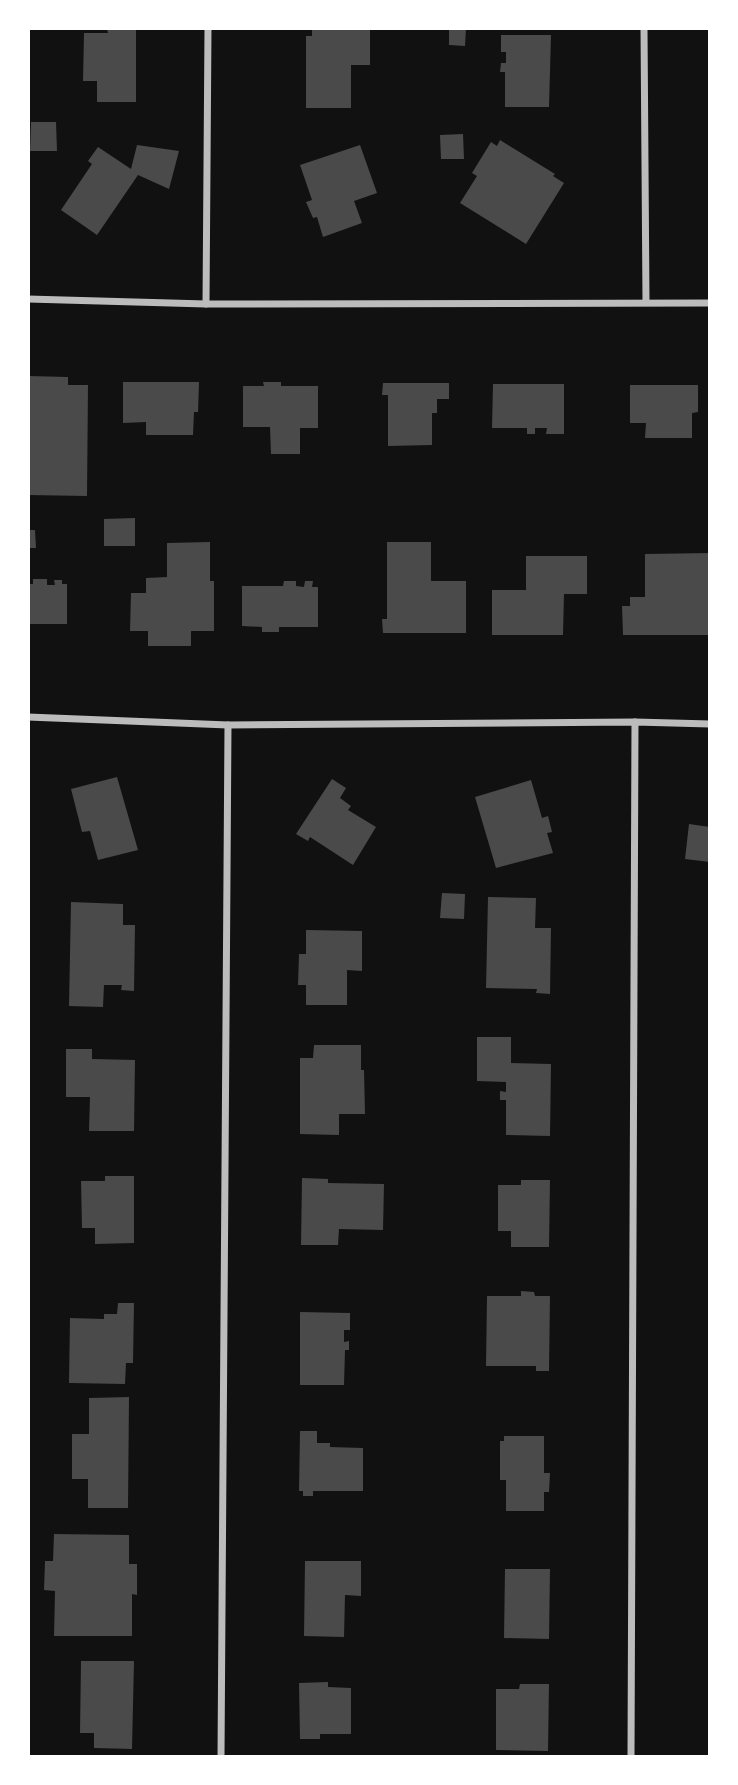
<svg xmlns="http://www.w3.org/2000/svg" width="738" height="1785" font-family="Raleway,sans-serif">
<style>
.building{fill:#4a4a4a}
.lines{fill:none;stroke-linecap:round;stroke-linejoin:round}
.minor{stroke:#bcbcbc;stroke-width:7}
</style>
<rect width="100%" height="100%" fill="#111"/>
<!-- building -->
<g class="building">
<path d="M312,28H370V65H351V108H306V36H312Z"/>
<path d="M449,28H466L465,46L449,45Z"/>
<path d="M107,29H136V102H97V81H83L84,33H108Z"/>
<path d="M501,35H551L549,107H505V72H500L501,63H506V52H501Z"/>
<path d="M31,122H56L57,151H30Z"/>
<path d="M463,134L464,159H441L440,135Z"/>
<path d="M500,140L555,174L553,176L564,183L526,244L460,203L477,176L472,173L491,142L497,146Z"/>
<path d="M137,145L179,151L169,189L138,175L97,235L61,210L92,164L88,161L98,147L131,169Z"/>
<path d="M360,145L377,193L354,201L362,223L323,237L317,217L313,218L306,202L312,200L300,165Z"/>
<path d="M28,376L68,377V385H88L87,496L28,495Z"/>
<path d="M123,382H199L198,412H194L193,435H146V422L123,423Z"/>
<path d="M263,382H281V386H318V428H300V454H271L270,427H243V386H264Z"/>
<path d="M383,383H449V399H437V413H432V445L388,446V395H382Z"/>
<path d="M493,384H564V434H546L547,428H535V434H527V428H492Z"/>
<path d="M630,385H698V412L692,413V438H645L646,423H630Z"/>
<path d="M135,518V546H104V519Z"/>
<path d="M28,530H35L36,548H28Z"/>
<path d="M210,542V581H214V631H191V646H148V631H130L131,593H146V578L167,577V543Z"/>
<path d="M387,542H431V581H466V633H383L382,619H387Z"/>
<path d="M710,553V635H623L622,606H630V597H645V554Z"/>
<path d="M526,556H587V594H564L563,635H492V590H526Z"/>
<path d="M33,579H47V585H55L54,580H62V584H67V624H28V584H33Z"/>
<path d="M284,581H296V586L304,587L305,581H313L312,587H318V627H279V632H262V627L242,626V586H283Z"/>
<path d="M117,777L138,850L98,860L90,831L82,832L71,789Z"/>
<path d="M332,779L346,788L340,798L351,806L348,810L376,827L353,865L310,837L308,841L296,834Z"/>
<path d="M531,780L542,818L548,816L552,832L547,833L553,853L496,868L475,797Z"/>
<path d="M689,824L710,827V862L685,859Z"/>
<path d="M442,893L465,894L464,919L440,918Z"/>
<path d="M488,897L536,898L535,928H551L550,994L536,993L537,989L486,988Z"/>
<path d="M71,902L123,904V925H135L134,991L121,990L122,985H104L103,1007L69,1006Z"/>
<path d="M306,930L362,931V971L347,970V1005H306V985H298L299,954H306Z"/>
<path d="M477,1037H511V1063L551,1064L550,1136L506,1135V1100H500V1091L506,1092V1082L477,1081Z"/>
<path d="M314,1045H361V1070H364L365,1114H339V1135L300,1134V1058H313Z"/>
<path d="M66,1049H92V1059L135,1060L134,1131H89L90,1097H66Z"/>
<path d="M105,1176H134V1243L95,1244V1228H82L81,1181H105Z"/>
<path d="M302,1178L328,1179V1183L384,1184L383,1230L339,1229L338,1245H301Z"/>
<path d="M521,1180H550L549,1247H511V1231H498V1185H521Z"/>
<path d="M521,1291L534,1292L535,1296H550L549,1371H536V1366H486L487,1296H521Z"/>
<path d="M118,1303H134L133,1363H126L125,1384L69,1383L70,1318L104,1319V1314H117Z"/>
<path d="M300,1312L350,1313V1330H344V1342L349,1341V1350H345L344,1385H300Z"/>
<path d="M129,1397L128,1508H88V1479H72V1434H89V1398Z"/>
<path d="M300,1431H317V1443H330V1447L363,1448V1491H313V1496H303V1491H299Z"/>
<path d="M504,1436H544V1473H550L549,1492H544V1511H506V1480H500V1441H504Z"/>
<path d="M54,1534L129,1535V1564H137V1595L132,1594V1636H54L55,1591L44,1590L45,1561H53Z"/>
<path d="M305,1561H361V1596L345,1595L344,1637L304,1636Z"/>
<path d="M505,1569H550L549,1639L504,1638Z"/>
<path d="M81,1661H134L132,1749L94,1748V1733H80Z"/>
<path d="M328,1682V1687L351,1688V1734H320V1739H300L299,1683Z"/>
<path d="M520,1684H549L548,1751L496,1750V1689H519Z"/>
</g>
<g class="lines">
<!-- minor -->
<g class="minor">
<path d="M644,28L646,302"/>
<path d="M28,299L206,304L710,303"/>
<path d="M206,304L208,28"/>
<path d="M28,717L228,725L635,722L710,724"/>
<path d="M221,1757L228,725"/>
<path d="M631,1757L635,722"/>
</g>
</g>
<!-- border -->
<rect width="738" height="1785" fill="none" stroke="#ffffff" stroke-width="60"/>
</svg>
